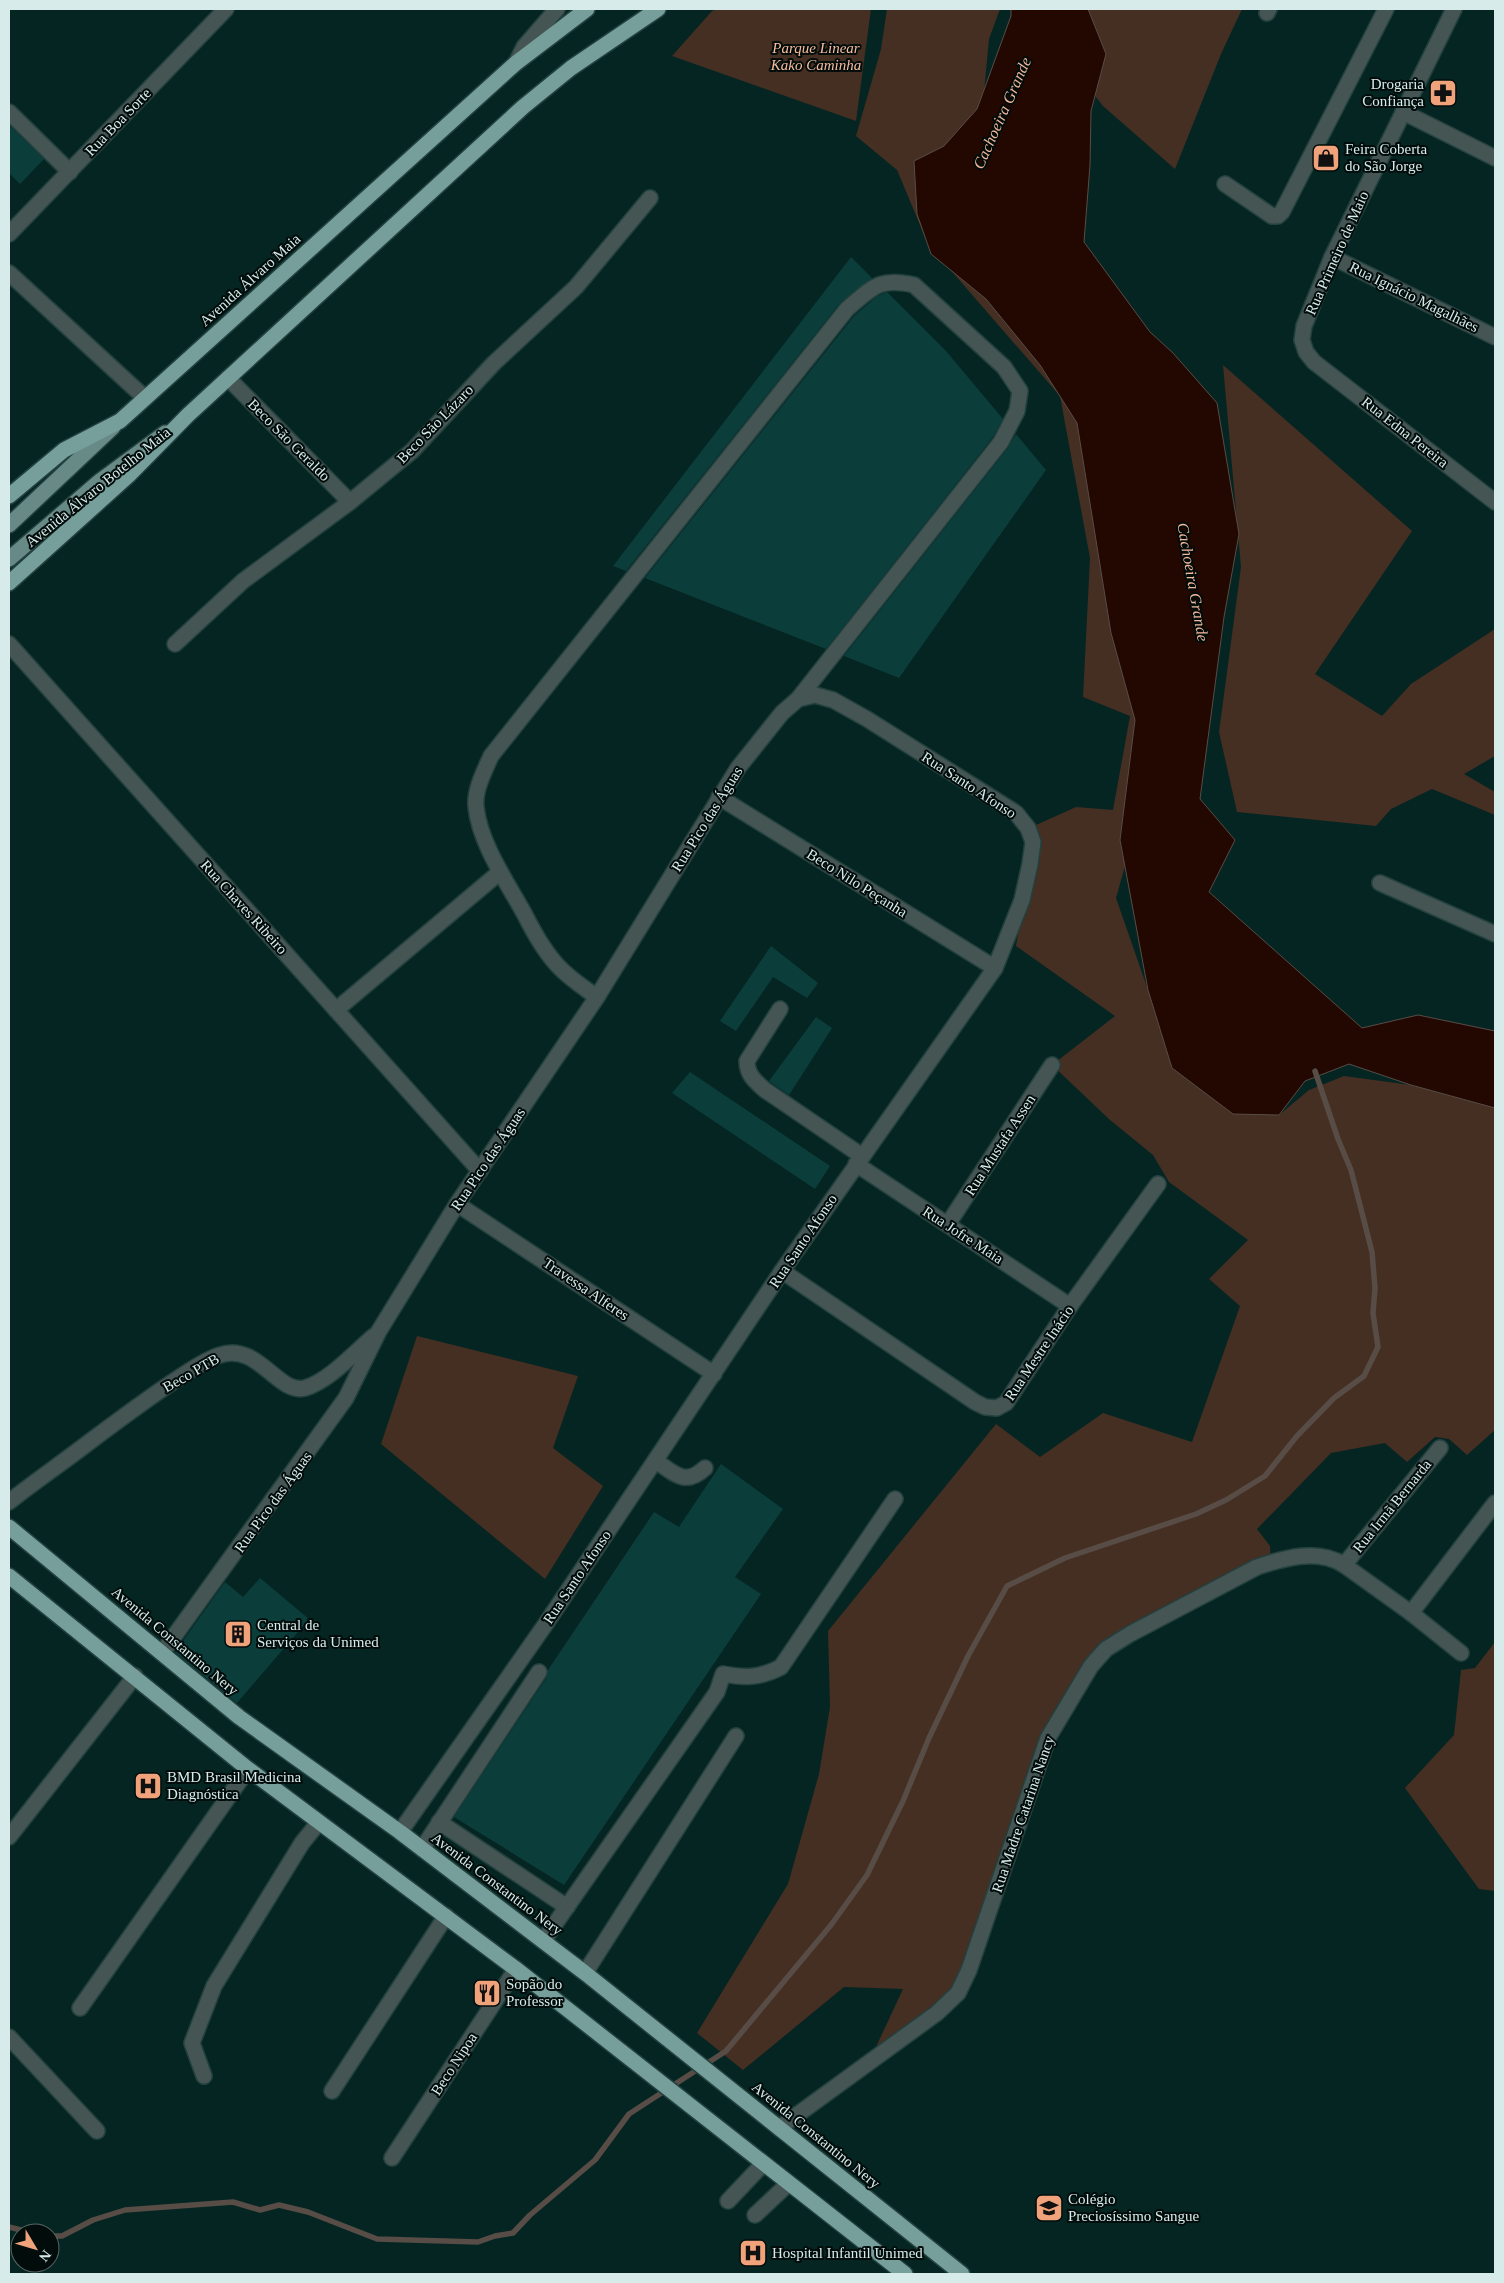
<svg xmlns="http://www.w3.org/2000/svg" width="1504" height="2283" font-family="'Times New Roman',serif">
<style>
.green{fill:#452e22}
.water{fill:#220800;stroke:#584c46}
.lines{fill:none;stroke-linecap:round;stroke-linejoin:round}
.stream{stroke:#584c46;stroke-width:5.5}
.building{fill:#0b3d3a}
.minor-casing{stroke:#22413f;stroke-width:18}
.major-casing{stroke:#22413f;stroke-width:18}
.highway-casing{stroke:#22413f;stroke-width:18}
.minor{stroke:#455553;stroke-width:15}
.major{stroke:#688a87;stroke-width:15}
.highway{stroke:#769f9b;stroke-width:15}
.labels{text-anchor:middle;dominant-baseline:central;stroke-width:4;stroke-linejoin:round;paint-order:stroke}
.park-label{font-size:15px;font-style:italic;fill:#f9bc9e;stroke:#010c0b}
.poi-label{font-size:15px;fill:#d7ecea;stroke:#010c0b;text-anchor:start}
.street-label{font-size:15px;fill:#d7ecea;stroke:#010c0b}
.water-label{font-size:16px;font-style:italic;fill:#f3b799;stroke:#010c0b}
</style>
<rect width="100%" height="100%" fill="#052523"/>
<!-- green -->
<g class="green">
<path d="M718,9H871L856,121L672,56L712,11Z"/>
<path d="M887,9H1000L989,39L975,188L1120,354L1162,735L1116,898L1148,990L1279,1115L1309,1090L1344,1076L1411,1085L1495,1108V1430L1467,1455L1449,1439L1435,1437L1407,1462L1385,1443L1331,1453L1257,1529L1270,1546L1271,1564L1130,1634L1091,1666L1048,1738L958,1993L868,2064L903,1989L844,1987L743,2070L697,2033L788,1884L819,1774L830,1707L828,1631L996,1424L1040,1457L1103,1413L1192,1442L1240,1306L1209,1279L1248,1240L1169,1182L1153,1155L1110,1120L1052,1065L1115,1016L1016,946L1036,825L1076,807L1113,810L1130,716L1083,697L1090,558L1060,396L928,244L897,170L856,136L881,49Z"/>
<path d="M1078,9H1242L1221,54L1175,169L1103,106L1067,60Z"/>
<path d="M1223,365L1412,531L1315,674L1382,716L1411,684L1495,629V756L1464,774L1495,792V815L1432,789L1391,809L1376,826L1237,812L1219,732L1241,567Z"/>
<path d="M417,1336L578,1376L553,1448L603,1486L545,1579L381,1444Z"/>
<path d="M1495,1642V1891L1479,1889L1405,1788L1454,1735L1461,1670L1475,1668Z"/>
</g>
<!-- water -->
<path class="water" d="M1011,9H1088L1106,54L1091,111L1090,165L1084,242L1150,332L1173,353L1217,403L1239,534L1224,617L1200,799L1235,840L1209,892L1362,1028L1418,1015L1495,1031V1108L1411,1085L1349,1064L1305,1081L1279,1115L1233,1114L1172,1068L1148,990L1120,840L1135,720L1111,633L1077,423L1040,365L986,299L931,254L917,214L914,161L944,146L977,109L1011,16Z"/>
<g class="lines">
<!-- stream -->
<g class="stream">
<path d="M9,2227L33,2233"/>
<path d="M50,2236H62L93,2220L125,2210L233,2202L260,2210L279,2205L308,2212L377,2239L478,2242L495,2236L513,2233L530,2215L595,2160L629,2114L726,2051L831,1925L867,1875L903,1801L929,1738L968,1656L1007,1586L1065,1558L1196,1514L1226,1500L1265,1476L1297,1436L1334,1398L1364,1376L1378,1347L1373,1313L1375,1288L1372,1252L1351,1170L1338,1139L1315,1071"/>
</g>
</g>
<!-- building -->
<g class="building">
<path d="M9,125L44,159L20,184L9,173Z"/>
<path d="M851,257L872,278L840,303L626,571L613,566Z"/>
<path d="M887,292L946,351L1003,419L993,437L826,649L645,578L854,316L876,297Z"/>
<path d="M1016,434L1046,470L899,678L844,656L1008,448Z"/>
<path d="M771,946L818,983L807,998L773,977L736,1031L720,1021Z"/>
<path d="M816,1017L832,1028L789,1095L769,1081Z"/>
<path d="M690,1072L830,1166L815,1189L672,1093Z"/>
<path d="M721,1464L783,1509L735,1577L761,1594L564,1885L454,1817L547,1677L548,1670L654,1512L679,1527Z"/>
<path d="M260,1578L309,1619L237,1703L175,1652L225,1582L243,1597Z"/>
</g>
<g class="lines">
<!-- minor casing -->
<g class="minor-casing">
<g id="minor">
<path d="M1454,9L1332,257L1304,326L1302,340L1306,352L1314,362L1495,502"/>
<path d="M1267,13L1269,9"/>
<path d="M516,63L524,47L557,9"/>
<path d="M9,112L70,172"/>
<path d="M1403,112L1495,158"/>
<path d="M1225,184L1272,216H1278L1282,212L1386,9"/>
<path d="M9,234L226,9"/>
<path d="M1332,257L1495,337"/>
<path d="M9,273L145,398"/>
<path d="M228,378L350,502"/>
<path d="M9,644L480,1171"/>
<path d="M175,644L243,581L350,502L412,451L494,363L576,287L650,198"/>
<path d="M719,797L995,968"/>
<path d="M1380,883L1495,934"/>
<path d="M597,997C583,987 570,979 558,966C544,951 534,933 525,915C507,882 480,844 476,807C474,790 485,770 491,756L847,309C873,287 879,277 914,285L1004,367L1020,391L1017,411L1001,442L798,699"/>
<path d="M780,1009L747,1061C747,1075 755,1081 765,1090L862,1156"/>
<path d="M336,1010L500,872"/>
<path d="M856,1164L1070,1306"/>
<path d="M457,1204L714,1374"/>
<path d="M948,1224L1052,1065"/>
<path d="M782,1271L975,1402L985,1407L997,1408L1006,1403L1012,1394L1070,1306L1158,1184"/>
<path d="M656,1461C674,1473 685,1487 705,1468"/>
<path d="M9,1502C34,1482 62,1463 88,1443C116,1422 144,1401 174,1381C188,1372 204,1360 220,1355C258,1342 278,1395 305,1388C329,1381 355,1352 374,1336"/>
<path d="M1344,1565L1440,1448"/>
<path d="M1411,1613L1495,1503"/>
<path d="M162,1653L346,1398L379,1331L457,1204L597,997L738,768L782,713L798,699L815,695L833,700L867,719L1016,813L1028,828L1033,842L1030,864L1022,900L995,968L782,1271L545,1625L400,1832"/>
<path d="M439,1822L567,1907"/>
<path d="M9,1837L135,1676"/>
<path d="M422,1849L539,1672"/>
<path d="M543,1941L717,1692L723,1674C746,1678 760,1678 781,1667L895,1499"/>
<path d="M585,1973L736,1736"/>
<path d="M80,2008L248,1769"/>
<path d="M9,2037L97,2131"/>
<path d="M204,2076L192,2043L214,1986L302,1843L319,1822"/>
<path d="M332,2091L446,1916"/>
<path d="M779,2128L937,2013L958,1993L969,1970L1048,1738L1091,1666L1106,1649L1130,1634L1257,1567C1284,1558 1318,1548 1344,1565L1411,1613L1461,1653"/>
<path d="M392,2158L516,1969"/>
<path d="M728,2201L763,2164"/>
<path d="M755,2215L788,2184"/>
</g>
</g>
<!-- major casing -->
<g class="major-casing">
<g id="major">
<path d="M9,525L113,427"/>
<path d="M9,559L100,481L165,433"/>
</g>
</g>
<!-- highway casing -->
<g class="highway-casing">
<g id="highway">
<path d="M9,496L64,450L120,421L516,63L587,9"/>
<path d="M9,583L129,475L188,415L523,107L571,68L658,9"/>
<path d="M9,1527L239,1717L400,1832L585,1973L962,2274"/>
<path d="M9,1576L248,1769L516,1969L905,2274"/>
</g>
</g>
<!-- minor -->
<use href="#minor" class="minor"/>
<!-- major -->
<use href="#major" class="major"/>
<!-- highway -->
<use href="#highway" class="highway"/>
</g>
<!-- icons -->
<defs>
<g id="pharmacy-square" transform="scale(1.4375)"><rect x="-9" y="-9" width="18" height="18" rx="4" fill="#f0a27a" stroke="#010c0b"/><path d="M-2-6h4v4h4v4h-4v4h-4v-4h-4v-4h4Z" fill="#111"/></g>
<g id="shop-square" transform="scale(1.4375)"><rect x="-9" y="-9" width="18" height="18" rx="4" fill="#f0a27a" stroke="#010c0b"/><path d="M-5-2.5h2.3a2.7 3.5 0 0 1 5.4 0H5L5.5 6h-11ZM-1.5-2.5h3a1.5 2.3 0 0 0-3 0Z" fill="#111"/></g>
<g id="building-square" transform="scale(1.4375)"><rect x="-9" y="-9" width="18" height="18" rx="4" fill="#f0a27a" stroke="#010c0b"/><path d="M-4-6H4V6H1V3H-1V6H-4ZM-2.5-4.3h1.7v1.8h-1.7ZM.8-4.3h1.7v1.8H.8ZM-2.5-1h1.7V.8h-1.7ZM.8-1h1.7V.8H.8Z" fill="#111"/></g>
<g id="hospital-square" transform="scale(1.4375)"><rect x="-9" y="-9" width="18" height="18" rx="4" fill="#f0a27a" stroke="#010c0b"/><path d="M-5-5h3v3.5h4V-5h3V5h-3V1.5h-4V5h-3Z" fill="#111"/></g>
<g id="restaurant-square" transform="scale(1.4375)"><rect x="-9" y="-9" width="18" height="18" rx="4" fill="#f0a27a" stroke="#010c0b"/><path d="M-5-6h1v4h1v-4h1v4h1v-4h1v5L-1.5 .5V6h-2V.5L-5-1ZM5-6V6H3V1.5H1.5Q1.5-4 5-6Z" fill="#111"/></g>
<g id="school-square" transform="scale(1.4375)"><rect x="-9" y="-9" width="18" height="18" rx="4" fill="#f0a27a" stroke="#010c0b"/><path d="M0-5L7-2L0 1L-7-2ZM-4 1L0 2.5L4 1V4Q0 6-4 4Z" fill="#111"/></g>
</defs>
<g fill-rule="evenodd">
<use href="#pharmacy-square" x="1443" y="93"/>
<use href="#shop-square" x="1326" y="158"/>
<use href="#building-square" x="238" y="1634"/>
<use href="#hospital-square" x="148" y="1786"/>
<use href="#restaurant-square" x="487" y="1993"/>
<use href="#school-square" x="1049" y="2208"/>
<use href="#hospital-square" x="753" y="2253"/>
</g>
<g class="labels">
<!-- park labels -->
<g class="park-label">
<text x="816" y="48">Parque Linear<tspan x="816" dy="17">Kako Caminha</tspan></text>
</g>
<!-- poi labels -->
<g class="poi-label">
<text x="1424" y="84" text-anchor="end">Drogaria<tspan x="1424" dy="17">Confiança</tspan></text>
<text x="1345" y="149">Feira Coberta<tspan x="1345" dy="17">do São Jorge</tspan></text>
<text x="257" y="1625">Central de<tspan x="257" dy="17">Serviços da Unimed</tspan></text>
<text x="167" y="1777">BMD Brasil Medicina<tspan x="167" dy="17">Diagnóstica</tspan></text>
<text x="506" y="1984">Sopão do<tspan x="506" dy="17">Professor</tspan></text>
<text x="1068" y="2199">Colégio<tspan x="1068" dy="17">Preciosíssimo Sangue</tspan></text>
<text x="772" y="2253">Hospital Infantil Unimed</text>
</g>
<!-- street labels -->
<g class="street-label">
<text transform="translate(118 122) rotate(-46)">Rua Boa Sorte</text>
<text transform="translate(1337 253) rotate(-66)">Rua Primeiro de Maio</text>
<text transform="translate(250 280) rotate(-42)">Avenida Álvaro Maia</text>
<text transform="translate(1414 297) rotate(26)">Rua Ignácio Magalhães</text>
<text transform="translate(435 424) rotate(-46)">Beco São Lázaro</text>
<text transform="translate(1405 432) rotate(38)">Rua Edna Pereira</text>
<text transform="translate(289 440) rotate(45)">Beco São Geraldo</text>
<text transform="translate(98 487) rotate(-39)">Avenida Álvaro Botelho Maia</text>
<text transform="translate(969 785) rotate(33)">Rua Santo Afonso</text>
<text transform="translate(707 819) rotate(-58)">Rua Pico das Águas</text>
<text transform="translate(857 883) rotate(32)">Beco Nilo Peçanha</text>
<text transform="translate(244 907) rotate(48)">Rua Chaves Ribeiro</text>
<text transform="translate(1000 1145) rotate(-57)">Rua Mustafa Assen</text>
<text transform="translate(488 1159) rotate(-56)">Rua Pico das Águas</text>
<text transform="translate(963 1235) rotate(33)">Rua Jofre Maia</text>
<text transform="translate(803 1241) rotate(-56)">Rua Santo Afonso</text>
<text transform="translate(586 1289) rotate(34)">Travessa Alferes</text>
<text transform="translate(1039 1353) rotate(-56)">Rua Mestre Inácio</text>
<text transform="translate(191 1373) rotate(-30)">Beco PTB</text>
<text transform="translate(273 1502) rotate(-54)">Rua Pico das Águas</text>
<text transform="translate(1392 1506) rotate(-51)">Rua Irmã Bernarda</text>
<text transform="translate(577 1577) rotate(-56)">Rua Santo Afonso</text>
<text transform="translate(175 1641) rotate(40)">Avenida Constantino Nery</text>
<text transform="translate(1023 1814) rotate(-71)">Rua Madre Catarina Nancy</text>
<text transform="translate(497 1884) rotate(37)">Avenida Constantino Nery</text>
<text transform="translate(454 2064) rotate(-57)">Beco Nipoa</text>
<text transform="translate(816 2135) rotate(39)">Avenida Constantino Nery</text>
</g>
<!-- water labels -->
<g class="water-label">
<text transform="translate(1002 113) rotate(-66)">Cachoeira Grande</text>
<text transform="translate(1193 582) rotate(80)">Cachoeira Grande</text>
</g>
</g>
<!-- border -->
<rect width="1504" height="2283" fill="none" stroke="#d7ecea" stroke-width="20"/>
<!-- north arrow -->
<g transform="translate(35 2248) rotate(128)"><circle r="24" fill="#010c0b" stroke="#576664"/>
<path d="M0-4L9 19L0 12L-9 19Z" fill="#f0a27a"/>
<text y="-8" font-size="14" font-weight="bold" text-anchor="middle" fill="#d7ecea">N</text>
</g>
</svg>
